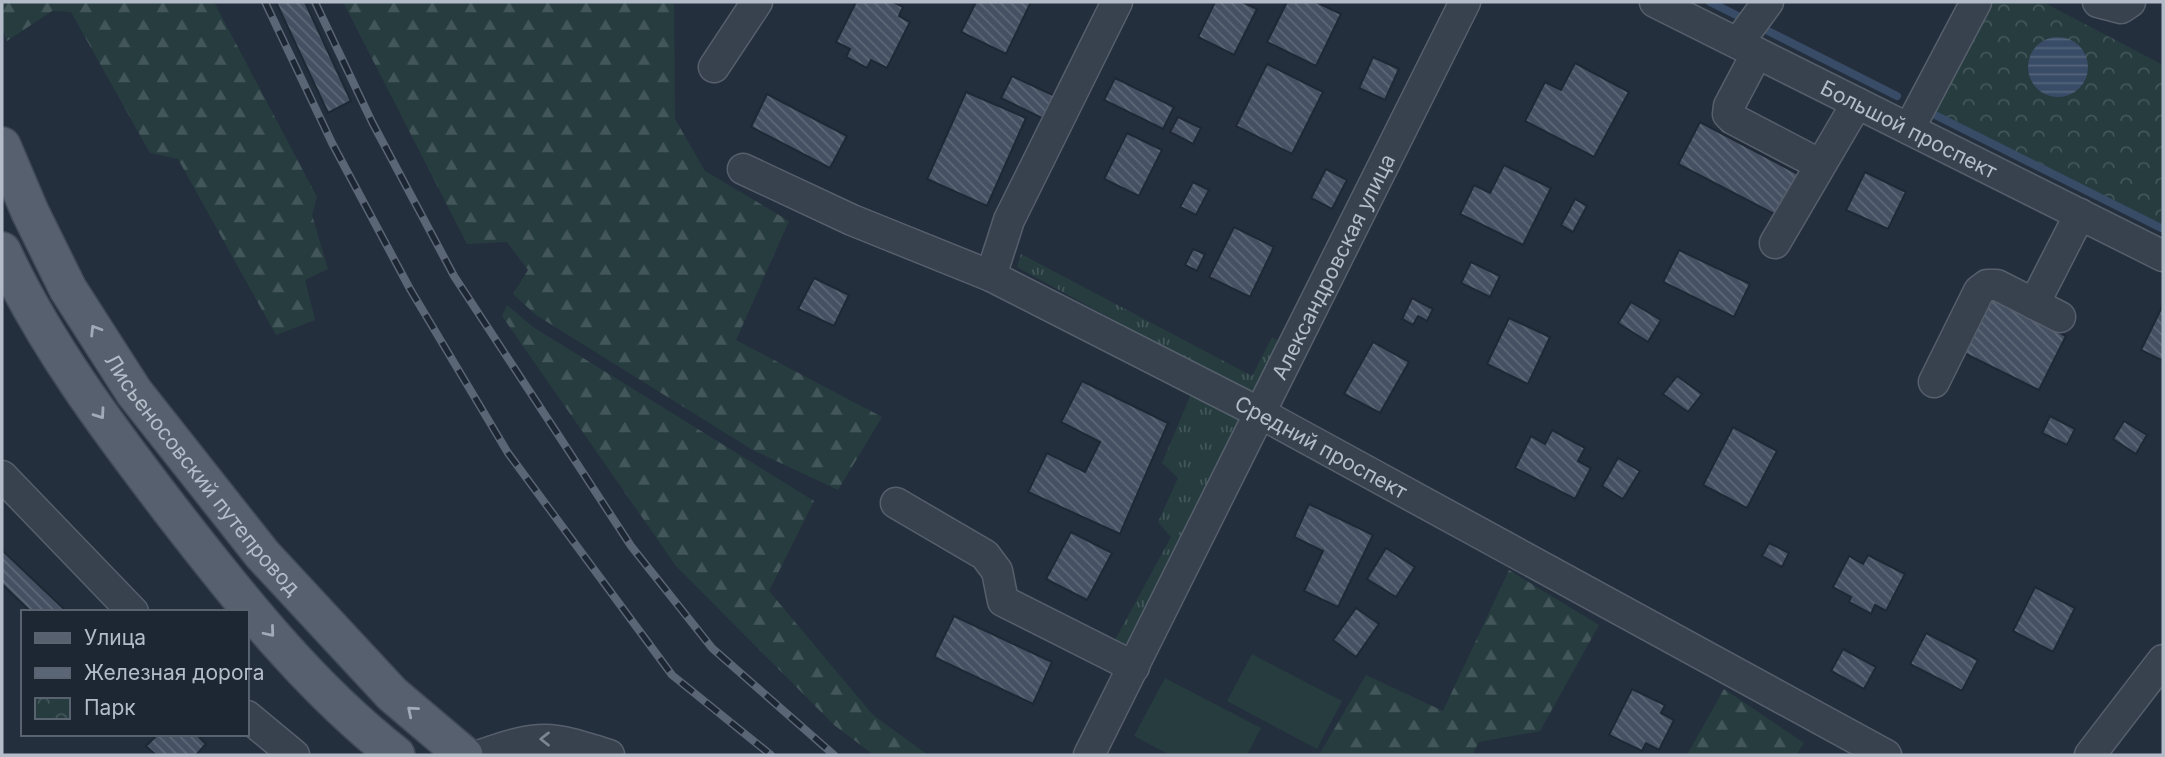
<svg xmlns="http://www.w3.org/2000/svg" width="2165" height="757" font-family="Inter,sans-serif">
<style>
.grass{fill:url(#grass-tufts)}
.forest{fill:url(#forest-firs)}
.park{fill:url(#park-crowns)}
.pitch{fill:#263c3f}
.water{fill:url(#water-rules)}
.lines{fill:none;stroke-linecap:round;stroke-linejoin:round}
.stream{stroke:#394c67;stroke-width:8}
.building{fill:url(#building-back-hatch);stroke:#1f2835;stroke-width:2}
.minor-casing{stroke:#565f6c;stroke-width:33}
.major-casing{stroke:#414a57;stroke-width:40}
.minor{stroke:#38414e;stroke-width:30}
.major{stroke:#56606e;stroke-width:37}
.rail-casing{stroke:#5a6575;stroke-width:8}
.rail{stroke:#1d2633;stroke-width:5;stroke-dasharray:16;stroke-linecap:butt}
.oneway{stroke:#a1aab7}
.oneway2{stroke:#7c8592}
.labels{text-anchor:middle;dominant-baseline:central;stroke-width:7;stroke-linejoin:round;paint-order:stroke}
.street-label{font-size:21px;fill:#b4bcc9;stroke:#1d2633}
</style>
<defs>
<pattern id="grass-tufts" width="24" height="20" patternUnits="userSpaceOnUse" patternTransform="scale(1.75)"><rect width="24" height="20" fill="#263c3f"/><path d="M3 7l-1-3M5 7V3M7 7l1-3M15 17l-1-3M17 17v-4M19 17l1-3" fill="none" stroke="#435659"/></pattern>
<pattern id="forest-firs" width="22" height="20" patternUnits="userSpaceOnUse" patternTransform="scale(1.75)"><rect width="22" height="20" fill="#263c3f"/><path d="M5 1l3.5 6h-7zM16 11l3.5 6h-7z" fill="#435659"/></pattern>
<pattern id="park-crowns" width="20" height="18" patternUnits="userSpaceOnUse" patternTransform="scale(1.75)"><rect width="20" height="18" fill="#263c3f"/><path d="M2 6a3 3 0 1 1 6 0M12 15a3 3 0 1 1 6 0" fill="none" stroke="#435659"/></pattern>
<pattern id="water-rules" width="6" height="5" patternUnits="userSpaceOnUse" patternTransform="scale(1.75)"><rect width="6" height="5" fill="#394c67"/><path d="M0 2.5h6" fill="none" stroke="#53647b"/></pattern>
<pattern id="building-back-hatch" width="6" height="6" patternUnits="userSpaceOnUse" patternTransform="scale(1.75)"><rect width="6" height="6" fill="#455162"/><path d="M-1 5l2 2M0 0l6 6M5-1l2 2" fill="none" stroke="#5d6877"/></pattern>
</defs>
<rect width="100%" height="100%" fill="#242f3e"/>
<!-- grass -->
<g class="grass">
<path d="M1021,254L1252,376L1272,337L1285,345L1253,396L1017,267Z"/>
<path d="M1191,394L1246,423L1126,647L1115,640L1171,537L1158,522L1178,478L1162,463Z"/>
</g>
<!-- forest -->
<g class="forest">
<path d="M2,2H214L317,197L312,215L328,269L305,280L315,320L276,335L178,159L150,153L71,12L52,11L7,41L2,28Z"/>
<path d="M343,2H674L675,119L705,171L789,221L736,340L882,417L838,490L751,449L536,315L513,294L528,270L507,242L467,244Z"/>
<path d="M507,305L533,327L814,501L769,591L873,715L928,755H874L834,725L676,566L502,316Z"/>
<path d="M1509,570L1599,625L1540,731L1479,742L1472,755H1319L1366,675L1443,711Z"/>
<path d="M1724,689L1804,743L1796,755H1687Z"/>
</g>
<!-- park -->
<path class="park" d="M1987,2H2043L2163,65L2161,228L1929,112Z"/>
<!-- pitch -->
<g class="pitch">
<path d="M1252,654L1342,701L1317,749L1227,701Z"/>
<path d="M1165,678L1261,728L1247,755H1170L1134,736Z"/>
</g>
<!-- water -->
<circle class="water" cx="2058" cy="67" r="30"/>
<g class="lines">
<!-- stream -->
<g class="stream">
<path d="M1710,2L1738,16"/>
<path d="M1766,30L1897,96"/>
<path d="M1929,112L2161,228"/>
</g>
</g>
<!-- building -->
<g class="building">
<path d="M276,2H305L351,101L328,113Z"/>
<path d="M856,2H893L903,7L899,16L910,22L887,68L871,60L867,68L846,57L850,49L836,42Z"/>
<path d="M976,2H1031L1006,54L961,32Z"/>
<path d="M1215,2H1242L1257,9L1234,55L1198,37Z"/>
<path d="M1287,2H1316L1341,14L1316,66L1267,42Z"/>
<path d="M1373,57L1399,69L1385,100L1359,88Z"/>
<path d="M1575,63L1629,92L1594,157L1525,121L1545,82L1561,90Z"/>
<path d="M1267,64L1323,92L1292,154L1236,126Z"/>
<path d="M1012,76L1057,97L1046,120L1001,98Z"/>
<path d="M1115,78L1174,107L1163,129L1104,100Z"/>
<path d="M966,92L1026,118L987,206L927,179Z"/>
<path d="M767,94L847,136L830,168L751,127Z"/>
<path d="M1178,117L1201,128L1193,144L1170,132Z"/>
<path d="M1700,122L1798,174L1776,215L1678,164Z"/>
<path d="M1127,133L1162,150L1139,196L1104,179Z"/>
<path d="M1504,165L1551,188L1523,245L1460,214L1474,185L1490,193Z"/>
<path d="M1326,169L1347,180L1332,209L1311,198Z"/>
<path d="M1865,172L1906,192L1888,229L1846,210Z"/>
<path d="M1193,182L1209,190L1196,215L1180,207Z"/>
<path d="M1575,199L1587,206L1573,232L1561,225Z"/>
<path d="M1234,227L1274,247L1250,297L1209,277Z"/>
<path d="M1193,249L1205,254L1197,271L1185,265Z"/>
<path d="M1679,250L1750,284L1734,317L1663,282Z"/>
<path d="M1471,262L1500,276L1490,297L1461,283Z"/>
<path d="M814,278L849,295L834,326L798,309Z"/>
<path d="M1412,298L1433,309L1427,321L1418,316L1413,325L1402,319Z"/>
<path d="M1990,298L2066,336L2039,390L1962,352Z"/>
<path d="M1631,302L1661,320L1648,342L1618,323Z"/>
<path d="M2162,307L2163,308V361L2141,350Z"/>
<path d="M1509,318L1550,337L1528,384L1487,364Z"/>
<path d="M1373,342L1409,362L1380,413L1344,394Z"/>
<path d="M1677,376L1702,394L1688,412L1663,394Z"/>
<path d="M1082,381L1168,423L1120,534L1028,492L1047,453L1085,472L1100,442L1061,422Z"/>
<path d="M2050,416L2075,429L2067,445L2042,433Z"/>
<path d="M2124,421L2147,435L2136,454L2113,439Z"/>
<path d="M1733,427L1777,451L1747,508L1703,485Z"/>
<path d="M1552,430L1585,448L1578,461L1591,468L1575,499L1515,468L1531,436L1545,444Z"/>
<path d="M1618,458L1640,471L1623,499L1602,486Z"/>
<path d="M1309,504L1373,535L1338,607L1304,591L1323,551L1294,537Z"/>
<path d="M1071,532L1112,553L1087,600L1046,579Z"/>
<path d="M1769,543L1789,553L1782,567L1762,556Z"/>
<path d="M1386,548L1415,567L1396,597L1367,579Z"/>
<path d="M2,550L67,612H31L2,584Z"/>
<path d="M1868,555L1905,574L1886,611L1875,605L1871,614L1849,602L1851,597L1833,587L1849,556L1863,564Z"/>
<path d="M2035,587L2075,608L2053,652L2013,631Z"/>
<path d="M1356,608L1379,624L1356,657L1333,640Z"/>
<path d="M954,616L1052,662L1033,704L934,657Z"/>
<path d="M1926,633L1978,660L1962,691L1910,664Z"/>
<path d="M1843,649L1876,667L1864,689L1831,671Z"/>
<path d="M1632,689L1665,705L1661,713L1674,720L1659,750L1646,743L1642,751L1609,735Z"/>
<path d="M158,734H196L206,744L196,755H156L146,746Z"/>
</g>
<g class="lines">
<!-- minor casing -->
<g class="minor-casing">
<g id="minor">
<path id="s1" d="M1655,2L2163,256"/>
<path d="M2098,2L2121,8L2130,2"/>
<path d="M1738,43L1768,2"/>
<path d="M1757,53L1729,106L1728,114L1733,119L1819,164"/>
<path d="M714,67L757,2"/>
<path d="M1909,129L1976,2"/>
<path id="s2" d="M743,169L852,220L991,276L1260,413L1886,755"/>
<path d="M1775,243L1857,103"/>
<path d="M991,276L1009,220L1117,2"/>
<path d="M2034,304L2080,214"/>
<path d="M1934,382L1979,291L1987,285H1997L2060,317"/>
<path d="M2,476L133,612"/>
<path d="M896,503L985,555L997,571L1003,601L1134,667"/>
<path d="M247,716L294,755"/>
<path d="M481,755C541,734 549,736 609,755"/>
<path id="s3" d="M1089,755L1465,2"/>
<path d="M2090,755L2163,660"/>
</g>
</g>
<!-- major casing -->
<g class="major-casing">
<g id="major">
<path id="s4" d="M2,146L30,212L68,289L134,392L262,554L392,694L464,755"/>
<path d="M2,251C45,344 108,428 170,509C238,597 309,687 396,755"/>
</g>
</g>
<!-- minor -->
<use href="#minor" class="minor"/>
<!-- major -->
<use href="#major" class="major"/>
<!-- rail casing -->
<g class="rail-casing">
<g id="rail">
<path d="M265,2L332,143L410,289L508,453L672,675L771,755"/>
<path d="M315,2L372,122L454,276L631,546L712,648L834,755"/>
</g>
</g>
<!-- rail -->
<use href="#rail" class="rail"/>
</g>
<!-- one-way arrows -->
<defs><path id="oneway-chevron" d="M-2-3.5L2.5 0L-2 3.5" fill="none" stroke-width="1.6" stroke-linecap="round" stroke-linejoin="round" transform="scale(1.75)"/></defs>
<g class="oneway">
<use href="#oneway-chevron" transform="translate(95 330) rotate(-122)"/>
<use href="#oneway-chevron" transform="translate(100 414) rotate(55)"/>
<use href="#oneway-chevron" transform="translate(270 632) rotate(50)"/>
<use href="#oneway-chevron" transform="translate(412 711) rotate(-140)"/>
</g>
<use class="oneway2" href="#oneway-chevron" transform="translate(545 739) rotate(180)"/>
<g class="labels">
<!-- street labels -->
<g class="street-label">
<text stroke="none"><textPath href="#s1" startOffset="284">Большой проспект</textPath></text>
<text stroke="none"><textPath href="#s3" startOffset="546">Александровская улица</textPath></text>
<text stroke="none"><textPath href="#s2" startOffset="642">Средний проспект</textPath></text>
<text stroke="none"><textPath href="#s4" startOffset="387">Лисьеносовский путепровод</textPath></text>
</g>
</g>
<!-- border -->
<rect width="2165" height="757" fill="none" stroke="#b4bcc9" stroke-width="7"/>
<!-- legend -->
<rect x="21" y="610" width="228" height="126" fill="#1d2633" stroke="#59626f" stroke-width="2"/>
<rect x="35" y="633" width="35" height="10" fill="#56606e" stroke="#59626f" stroke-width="2"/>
<text x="84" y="645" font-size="21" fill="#b4bcc9">Улица</text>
<rect x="35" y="668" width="35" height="10" fill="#5a6575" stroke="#59626f" stroke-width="2"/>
<text x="84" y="680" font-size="21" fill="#b4bcc9">Железная дорога</text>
<rect x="35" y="698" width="35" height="21" fill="url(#park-crowns)" stroke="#59626f" stroke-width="2"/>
<text x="84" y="715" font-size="21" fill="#b4bcc9">Парк</text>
</svg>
